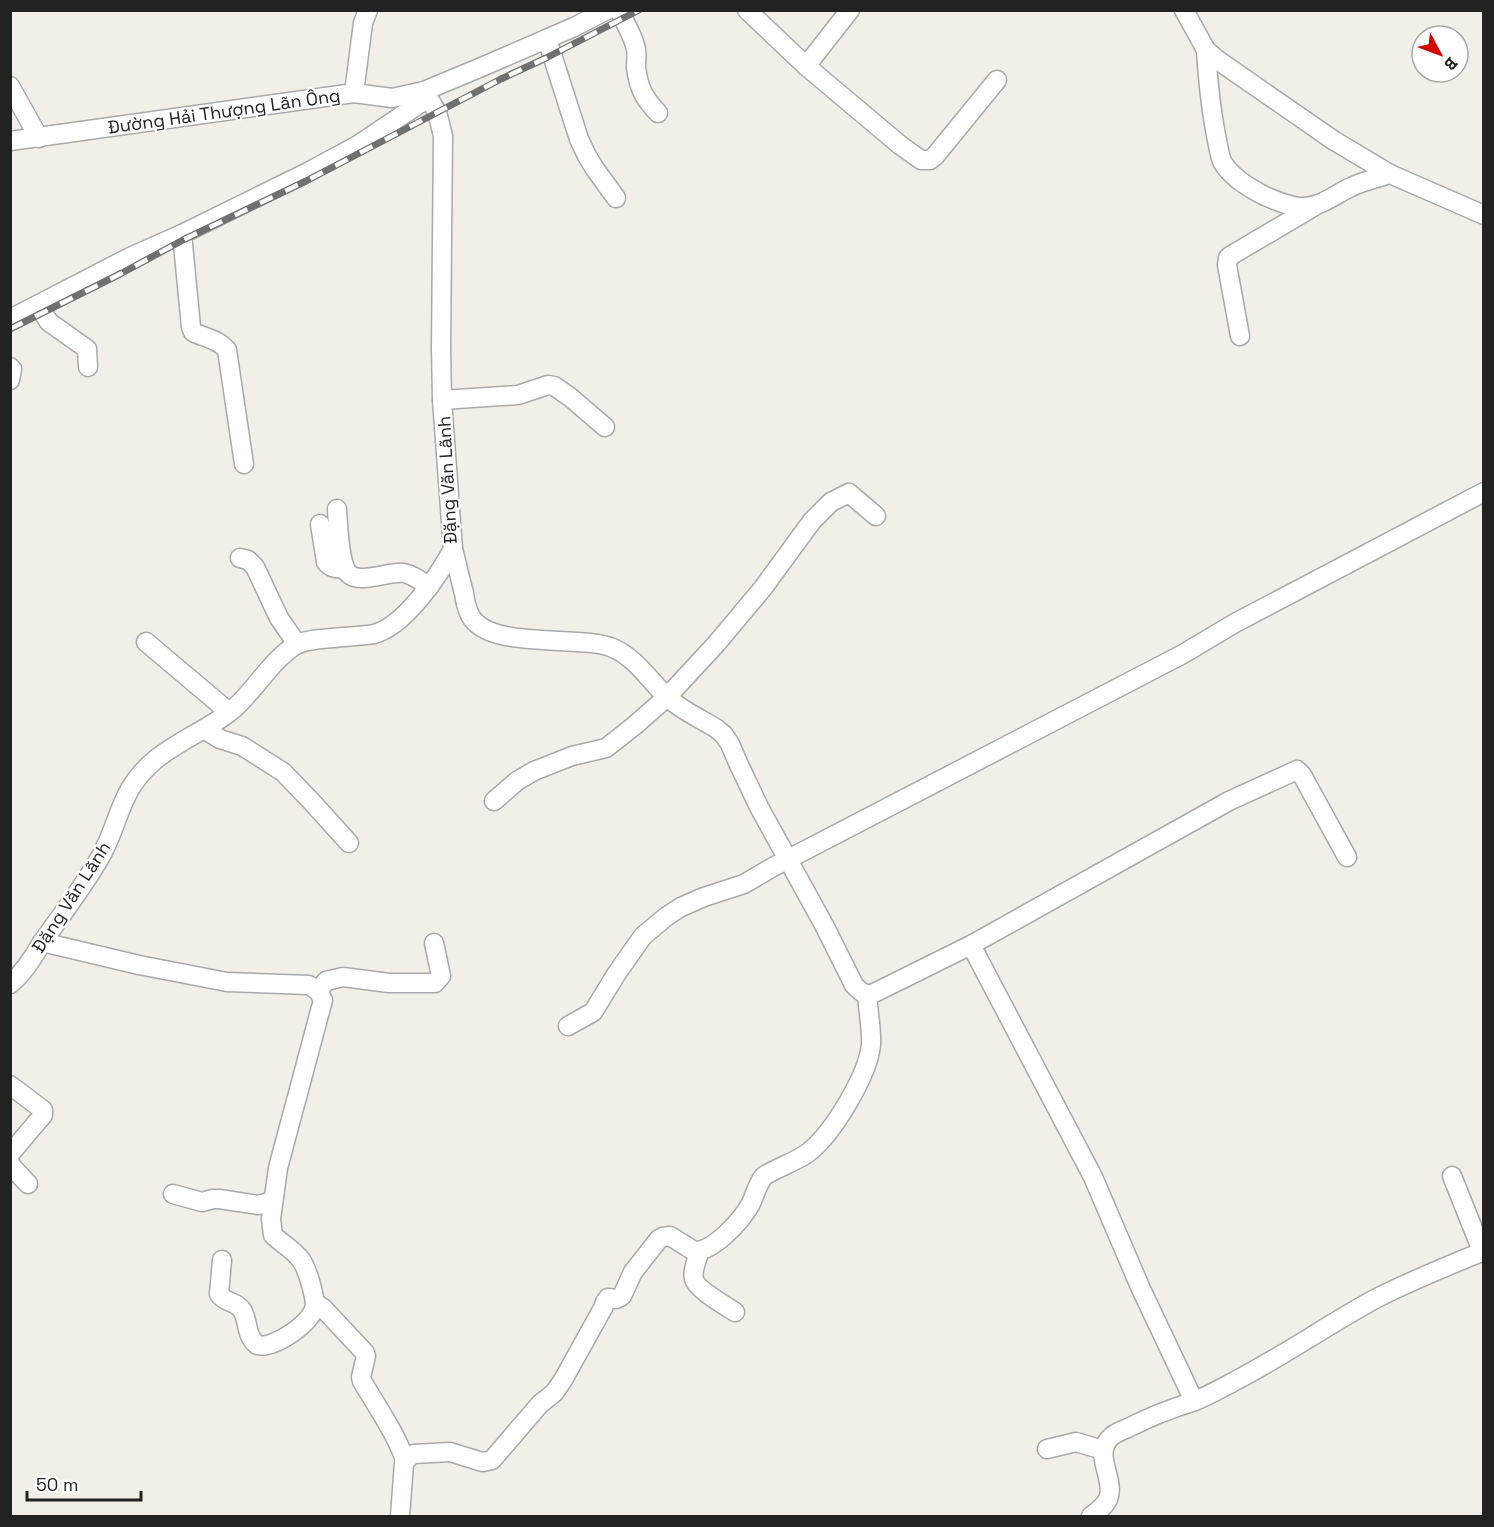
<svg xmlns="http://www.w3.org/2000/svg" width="1494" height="1527" font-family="'Space Grotesk',sans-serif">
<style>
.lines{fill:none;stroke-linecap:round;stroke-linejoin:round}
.minor-casing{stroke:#a9a9a9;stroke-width:21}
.minor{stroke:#fff;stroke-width:18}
.rail-casing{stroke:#707070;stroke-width:7}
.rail{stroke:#fff;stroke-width:4.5;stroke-dasharray:14;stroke-linecap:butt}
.labels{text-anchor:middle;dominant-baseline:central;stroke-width:4.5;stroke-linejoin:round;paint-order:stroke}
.street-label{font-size:18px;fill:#222;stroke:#fff}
</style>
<rect width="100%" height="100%" fill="#f2efe9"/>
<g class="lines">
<!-- minor casing -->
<g class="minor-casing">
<g id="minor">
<path d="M619,10C625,23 633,35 636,49C637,55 636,62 636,68C639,89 644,98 658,113"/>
<path d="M747,10L806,66L900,145L921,160H930L935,156L997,80"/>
<path d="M1184,10L1206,50L1219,61L1333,140L1390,174L1484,215"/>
<path d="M547,39L579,139L587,156L595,169L616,198"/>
<path d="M1206,50C1208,82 1211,113 1218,145C1219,150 1220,158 1223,163C1232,178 1249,188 1265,196C1277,201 1292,208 1305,207C1322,206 1336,194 1351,187C1363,181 1377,178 1390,174"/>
<path d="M806,66L850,10"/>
<path d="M10,86L39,138"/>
<path d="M354,93L392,98L424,91L484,66L574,27L607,10"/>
<path d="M10,141L354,93L363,23L368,10"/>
<path d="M182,234L191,327L193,332C205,338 218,339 227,350L244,464"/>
<path d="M42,303L45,316L49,322L87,349L88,367"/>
<path d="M10,319L130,257L182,234L308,172L358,145L428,98"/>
<path d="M1240,336L1227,265L1228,258L1230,256L1315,206"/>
<path d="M10,367L12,369L10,380"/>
<path d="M442,400L518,395L548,385L554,386L570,397L605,427"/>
<path d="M337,509C338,525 339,556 346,570C355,588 389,570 404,573C414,575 421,581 429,587"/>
<path d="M320,524L326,562C331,569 337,568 345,569"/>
<path d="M453,549C457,564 460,579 464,593C465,601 467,609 470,615C488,651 581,634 613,648C636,658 650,681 667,697C681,710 701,719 717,729L724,735L730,744L739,765L759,807L824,925L854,985C860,991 863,995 872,994L971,945L1093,1177L1141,1289L1194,1401"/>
<path d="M240,558L248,560L255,567L279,618L297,644"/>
<path d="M146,642L229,712"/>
<path d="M204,729L220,739L242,746L283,772L311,801L349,843"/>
<path d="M494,801L517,781L534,771L572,756L606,748L634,726L667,697L717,643L763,588L812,521L831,502L849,493L876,516"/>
<path d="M42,942L139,965L227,982L309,985L318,991L323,1000L278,1168L271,1219L273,1235C281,1243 294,1250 301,1260C307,1268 317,1300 314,1309C311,1318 299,1328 292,1333C283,1339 267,1348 257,1345C245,1335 249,1321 242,1310C235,1300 226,1304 219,1294L222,1260"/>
<path d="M971,945L1229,801L1297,770L1302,775L1347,857"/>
<path d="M10,984C26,971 35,953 46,937C65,910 86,883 102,854C121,818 120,789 155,760C178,741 207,730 231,711C254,692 269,663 294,646C307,638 328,639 343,637C353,636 364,636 374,634C405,626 439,575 453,549L442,400L441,348L443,136L437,112L424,91"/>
<path d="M318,991L326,981L343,977L389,983H435L441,976L434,943"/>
<path d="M568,1026L593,1012L617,973L643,936L667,916L681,907L704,897L744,884L773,867L1183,654L1235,623L1484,492"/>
<path d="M10,1085L43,1110V1115L10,1154"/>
<path d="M10,1163L13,1168L28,1184"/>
<path d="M1452,1176L1482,1251"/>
<path d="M173,1194L202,1202L213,1199H219L258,1205L273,1201"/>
<path d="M700,1251C697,1259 692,1271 694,1279C696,1289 726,1306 735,1312"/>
<path d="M315,1303L323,1308L365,1353L366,1356L361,1377L362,1381C377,1407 395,1432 405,1460"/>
<path d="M1047,1449L1076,1442L1103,1450"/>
<path d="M400,1516L404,1463L411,1455L414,1454L450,1452L479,1461L483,1462L492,1460L540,1404L554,1393L563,1380L603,1308L605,1302L608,1298L616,1299L622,1296L633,1272L659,1239L663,1237L670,1236L694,1251C713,1252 741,1221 750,1205C755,1196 757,1184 764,1176C778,1167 796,1162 809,1152C833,1133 868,1075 871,1045C872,1029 868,1011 867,994"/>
<path d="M1091,1516C1098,1511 1107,1505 1109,1496C1114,1476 1092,1453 1112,1436C1117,1432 1123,1430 1128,1428C1149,1417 1170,1409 1192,1402C1206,1397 1220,1389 1233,1382C1282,1357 1327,1325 1375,1299C1410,1281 1447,1266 1484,1251"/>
</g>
</g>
<!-- minor -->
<use href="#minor" class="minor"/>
<!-- rail casing -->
<g class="rail-casing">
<path id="rail" d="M10,329L122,273L183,240L306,181L501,79L546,58L639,10"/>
</g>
<!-- rail -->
<use href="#rail" class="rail"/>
</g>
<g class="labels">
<!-- street labels -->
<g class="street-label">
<text transform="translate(224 111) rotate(-8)">Đường Hải Thượng Lãn Ông</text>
<text transform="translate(447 480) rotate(-93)">Đặng Văn Lãnh</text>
<text transform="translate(71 897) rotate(-57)">Đặng Văn Lãnh</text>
</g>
</g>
<!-- border -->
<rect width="1494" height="1527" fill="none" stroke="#222222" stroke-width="24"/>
<!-- north arrow -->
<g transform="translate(1440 54) rotate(131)"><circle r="28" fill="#ffffff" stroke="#a7a7a7" stroke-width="1.5"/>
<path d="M0-4.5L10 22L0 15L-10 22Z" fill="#d40000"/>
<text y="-9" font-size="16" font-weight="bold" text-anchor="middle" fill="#222222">B</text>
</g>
<!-- scale -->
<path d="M27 1491v9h114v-9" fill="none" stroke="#222222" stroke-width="3"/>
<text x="36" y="1491" font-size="18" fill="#222222" stroke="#ffffff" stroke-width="4.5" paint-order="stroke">50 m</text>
</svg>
